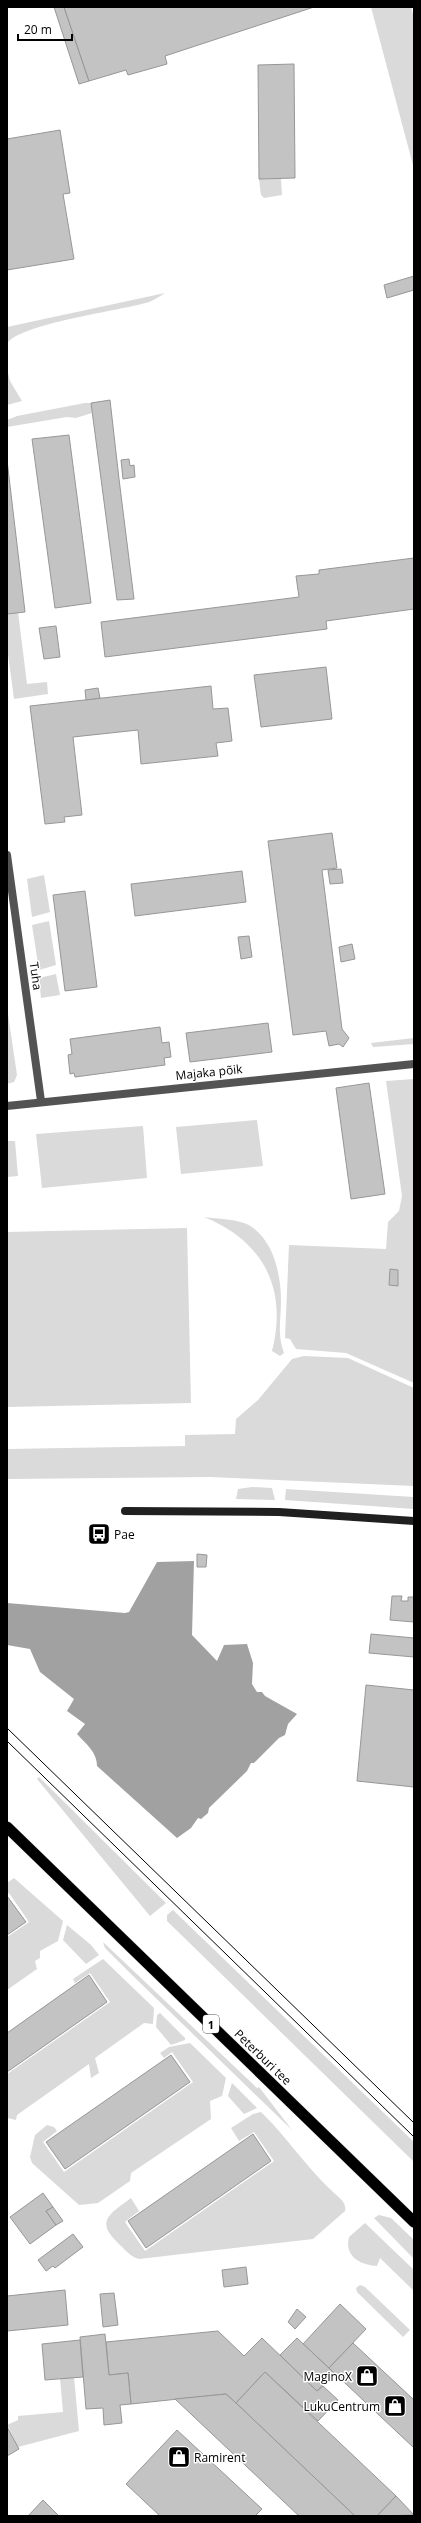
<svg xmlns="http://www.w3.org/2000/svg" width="421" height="2523" font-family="'Open Sans',sans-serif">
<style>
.green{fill:#dadada}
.water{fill:#a1a1a1}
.building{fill:#c3c3c3;stroke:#979797}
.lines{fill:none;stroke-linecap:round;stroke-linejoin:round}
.trunk-casing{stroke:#dbdbdb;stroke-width:12}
.minor{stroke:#535353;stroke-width:8}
.tertiary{stroke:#535353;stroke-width:8}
.secondary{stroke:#202020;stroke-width:8}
.trunk{stroke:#000;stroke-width:11}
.tram{stroke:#000;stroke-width:1}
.labels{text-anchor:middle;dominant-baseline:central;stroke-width:3;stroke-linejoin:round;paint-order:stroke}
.shield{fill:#fff;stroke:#4c4c4c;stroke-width:1}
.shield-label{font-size:11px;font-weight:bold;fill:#000}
.street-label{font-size:12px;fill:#000;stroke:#fff}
.poi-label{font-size:12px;fill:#000;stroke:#fff;text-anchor:start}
</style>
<rect width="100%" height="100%" fill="#fff"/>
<!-- green -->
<g class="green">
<path d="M371,7H411L414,18V169Z"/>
<path d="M259,179H281L282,195L264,198L261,195Z"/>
<path d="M165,293C160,296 154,300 149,302C124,310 17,324 7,344V327Z"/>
<path d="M7,369L10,381L22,401L7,405Z"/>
<path d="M85,403H91L92,413L76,418L67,417L7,427V420L17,416Z"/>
<path d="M18,612L27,684L47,682L48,694L14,699L7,647V614Z"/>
<path d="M44,875L50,912L32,917L27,879Z"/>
<path d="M49,921L56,965L39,970L32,925Z"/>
<path d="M56,974L60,995L41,998L39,978Z"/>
<path d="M7,1007L17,1075L14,1082L7,1084Z"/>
<path d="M414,1038V1044L373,1047L371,1043Z"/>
<path d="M414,1079V1383L346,1353L296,1349L290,1339L285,1338L289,1245L386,1249L388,1222L399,1211L402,1196L386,1081Z"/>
<path d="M257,1120L263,1166L181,1174L176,1127Z"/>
<path d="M143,1126L147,1178L42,1188L36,1134Z"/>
<path d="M7,1141H15L18,1176L7,1177Z"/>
<path d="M204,1217C217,1219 237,1219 249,1225C274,1240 281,1275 281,1301C281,1321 277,1333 284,1353L280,1356L272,1351C288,1288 263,1241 204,1217Z"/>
<path d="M187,1228L191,1403L7,1407V1232Z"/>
<path d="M304,1356L348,1358L414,1388V1486L210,1477L7,1479V1449L185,1446V1435L235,1434L236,1419L258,1400L292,1359Z"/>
<path d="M252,1487L272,1488L275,1500L236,1499L238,1489Z"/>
<path d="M286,1489L414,1497V1509L285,1500Z"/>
<path d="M39,1777L166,1903L150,1916L37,1779Z"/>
<path d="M14,1878L63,1921L58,1941L40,1951V1958L35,1961L37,1969L7,1990V1937L29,1922L9,1893L7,1894V1883Z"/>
<path d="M173,1910L414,2142V2162L167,1921V1915Z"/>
<path d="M67,1925L91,1945L99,1955L86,1964L63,1940Z"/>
<path d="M103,1942L257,2088L259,2087L292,2130L132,1975L105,1948Z"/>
<path d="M103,1959L154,2008L153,2024L144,2023L95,2058L99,2073L91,2078L89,2064L17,2115L16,2120L7,2118V2074L110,2002L90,1973L75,1983L73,1979Z"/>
<path d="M160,2013L185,2038V2040L171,2045L156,2027L157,2015Z"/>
<path d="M190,2043L226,2078L222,2096L210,2101L211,2119L131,2173L130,2181L98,2203L79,2205L32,2163L30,2157L35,2135L47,2125L54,2127L57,2131L43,2142L64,2172L193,2082L172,2052L164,2058L160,2053L169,2047Z"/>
<path d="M232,2083L257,2108L244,2114L228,2096Z"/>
<path d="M261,2112C287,2137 306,2167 332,2191C338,2197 347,2202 345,2211L313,2239L139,2259C131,2257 125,2250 119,2244C94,2221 110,2214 131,2198L139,2211L125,2222L145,2251L274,2161L254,2132L239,2141L231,2128L253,2114Z"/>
<path d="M379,2215L391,2218L414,2240V2259L374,2218Z"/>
<path d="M365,2223L414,2270V2291L380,2258L377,2266C360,2265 344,2256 349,2237Z"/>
<path d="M360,2285L365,2287L410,2330L403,2337L357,2292L356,2288Z"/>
<path d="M74,2377L79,2431L18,2447L7,2425L18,2420V2416L63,2412L60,2378Z"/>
</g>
<!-- water -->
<path class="water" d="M194,1561L192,1635L217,1661L224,1645L247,1644L253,1663L252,1684L257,1692H262L265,1696L297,1714L288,1724L285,1735L279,1738L254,1763H251L247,1771L209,1808L208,1813L201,1819L198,1818L191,1828L177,1838L97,1766C97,1752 86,1744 77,1734L85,1724L67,1711L74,1699L40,1672L30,1649L7,1645V1603L125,1613L129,1612L157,1562Z"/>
<!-- building -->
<g class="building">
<path d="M54,7H64L89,81L79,84Z"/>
<path d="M64,7H314L165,56L167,64L128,75L126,70L89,81Z"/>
<path d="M294,64L295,178L259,179L258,65Z"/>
<path d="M60,130L70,193L63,194L74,259L7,270V139Z"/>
<path d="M414,276V290L387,298L384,285Z"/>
<path d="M110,400L119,479L134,599L117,600L91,403Z"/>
<path d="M69,435L91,603L55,608L32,439Z"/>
<path d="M129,459L130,466L134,465L135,477L123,479L121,460Z"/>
<path d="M7,460L25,612L7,614Z"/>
<path d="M414,558V609L326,621L327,629L105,657L101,622L299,597L296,576L319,574V570Z"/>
<path d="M56,626L60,657L44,659L39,628Z"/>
<path d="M326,667L332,719L261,727L254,675Z"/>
<path d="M211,686L213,709L228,708L232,741L216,743L218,756L141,764L138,730L73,737L82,815L64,817L65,822L45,824L30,706Z"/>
<path d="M98,688L100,698L86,700L85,690Z"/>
<path d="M332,833L337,868L322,870L342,1029L349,1038L343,1047L339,1044L329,1046L326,1031L293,1035L268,841Z"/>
<path d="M341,869L343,883L330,884L328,870Z"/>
<path d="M242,871L246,902L135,916L131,884Z"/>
<path d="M85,891L97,987L65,991L53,895Z"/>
<path d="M249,936L252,957L241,959L238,937Z"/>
<path d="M352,944L355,959L341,962L339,947Z"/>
<path d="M268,1023L272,1052L190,1062L186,1033Z"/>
<path d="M160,1027L162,1043L169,1042L171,1057L164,1058L165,1065L75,1077L74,1073L70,1074L68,1055L72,1054L70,1039Z"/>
<path d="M369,1083L385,1194L351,1199L336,1088Z"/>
<path d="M390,1269L398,1270V1286L389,1285Z"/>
<path d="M197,1554L207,1555L206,1567H197Z"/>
<path d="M392,1596H402L401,1601H408V1597H414V1622L390,1620Z"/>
<path d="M371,1634L414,1638V1657L369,1653Z"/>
<path d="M366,1685L414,1690V1787L357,1781Z"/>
<path d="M7,1896L26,1922L7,1935Z"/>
<path d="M89,1975L107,2002L7,2072V2033Z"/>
<path d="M171,2055L190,2082L65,2169L46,2142Z"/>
<path d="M253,2134L271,2161L146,2248L128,2221Z"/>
<path d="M43,2193L53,2207L46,2211L56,2225L30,2244L10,2217Z"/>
<path d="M53,2207L63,2221L56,2225L46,2211Z"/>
<path d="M73,2234L83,2247L55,2268L53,2266L46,2271L38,2260Z"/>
<path d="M246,2267L248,2284L224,2287L222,2270Z"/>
<path d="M65,2290L68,2325L7,2331V2296Z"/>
<path d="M114,2293L118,2325L103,2327L100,2294Z"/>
<path d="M340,2304L366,2329L329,2368L303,2344Z"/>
<path d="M297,2309L306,2317L295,2329L288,2322Z"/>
<path d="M218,2331L244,2356L262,2338L317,2391L323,2386L338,2400L318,2421L265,2372L236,2403L226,2394L131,2404L128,2373L109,2375L106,2342Z"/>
<path d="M105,2334L109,2375L128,2373L131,2404L120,2405L122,2423L104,2425L103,2408L86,2409L80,2337Z"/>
<path d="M297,2338L334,2373L317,2391L280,2355Z"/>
<path d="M80,2340L83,2377L45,2380L42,2344Z"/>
<path d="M353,2343L414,2400V2448L329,2368Z"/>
<path d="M265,2372L396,2496L377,2516H355L236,2403Z"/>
<path d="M226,2394L236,2403L355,2516H299L175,2399Z"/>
<path d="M7,2427L19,2449L7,2456Z"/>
<path d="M177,2430L262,2509L255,2516H160L126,2484Z"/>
<path d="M396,2496L414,2515L377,2516Z"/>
<path d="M43,2500L59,2516H28Z"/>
</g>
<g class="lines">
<!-- trunk casing -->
<g class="trunk-casing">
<path id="trunk" d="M7,1827L414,2222"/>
</g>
<!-- minor -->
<path class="minor" d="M7,855L41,1101"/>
<!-- tertiary -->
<path class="tertiary" d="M7,1106L414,1064"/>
<!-- secondary -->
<path class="secondary" d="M125,1511L279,1512L414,1521"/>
<!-- trunk -->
<use href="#trunk" class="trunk"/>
<!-- tram -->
<g class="tram">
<path d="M7,1728L414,2123"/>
<path d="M7,1741L414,2137"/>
</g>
</g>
<!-- icons -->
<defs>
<g id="bus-square" transform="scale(1.15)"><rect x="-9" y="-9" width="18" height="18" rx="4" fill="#000" stroke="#fff"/><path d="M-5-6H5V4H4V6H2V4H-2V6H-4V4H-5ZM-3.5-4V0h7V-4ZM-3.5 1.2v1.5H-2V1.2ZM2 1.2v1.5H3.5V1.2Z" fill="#fff"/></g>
<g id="shop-square" transform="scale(1.15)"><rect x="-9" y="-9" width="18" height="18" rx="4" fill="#000" stroke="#fff"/><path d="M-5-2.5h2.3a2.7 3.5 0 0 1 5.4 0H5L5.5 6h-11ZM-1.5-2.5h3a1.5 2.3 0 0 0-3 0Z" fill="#fff"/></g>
</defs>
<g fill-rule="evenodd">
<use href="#bus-square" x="99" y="1534"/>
<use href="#shop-square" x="367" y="2376"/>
<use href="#shop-square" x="395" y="2406"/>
<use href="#shop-square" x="179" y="2457"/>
</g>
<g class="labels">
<!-- shield labels -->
<rect class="shield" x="203" y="2015" width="16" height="18" rx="3"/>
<g class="shield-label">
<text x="211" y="2024">1</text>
</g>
<!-- street labels -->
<g class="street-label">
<text transform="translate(36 976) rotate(82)">Tuha</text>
<text transform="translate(209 1072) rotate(-6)">Majaka põik</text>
<text transform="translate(263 2057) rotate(44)">Peterburi tee</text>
</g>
<!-- poi labels -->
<g class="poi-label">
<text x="114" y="1534">Pae</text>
<text x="352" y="2376" text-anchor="end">MaginoX</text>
<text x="380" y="2406" text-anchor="end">LukuCentrum</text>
<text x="194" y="2457">Ramirent</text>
</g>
</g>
<!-- border -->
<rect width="421" height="2523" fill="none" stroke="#000000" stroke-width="16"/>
<!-- scale -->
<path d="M18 34v6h54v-6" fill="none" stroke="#000000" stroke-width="2"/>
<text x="24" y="34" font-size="12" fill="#000000" stroke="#ffffff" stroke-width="3" paint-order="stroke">20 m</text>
</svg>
